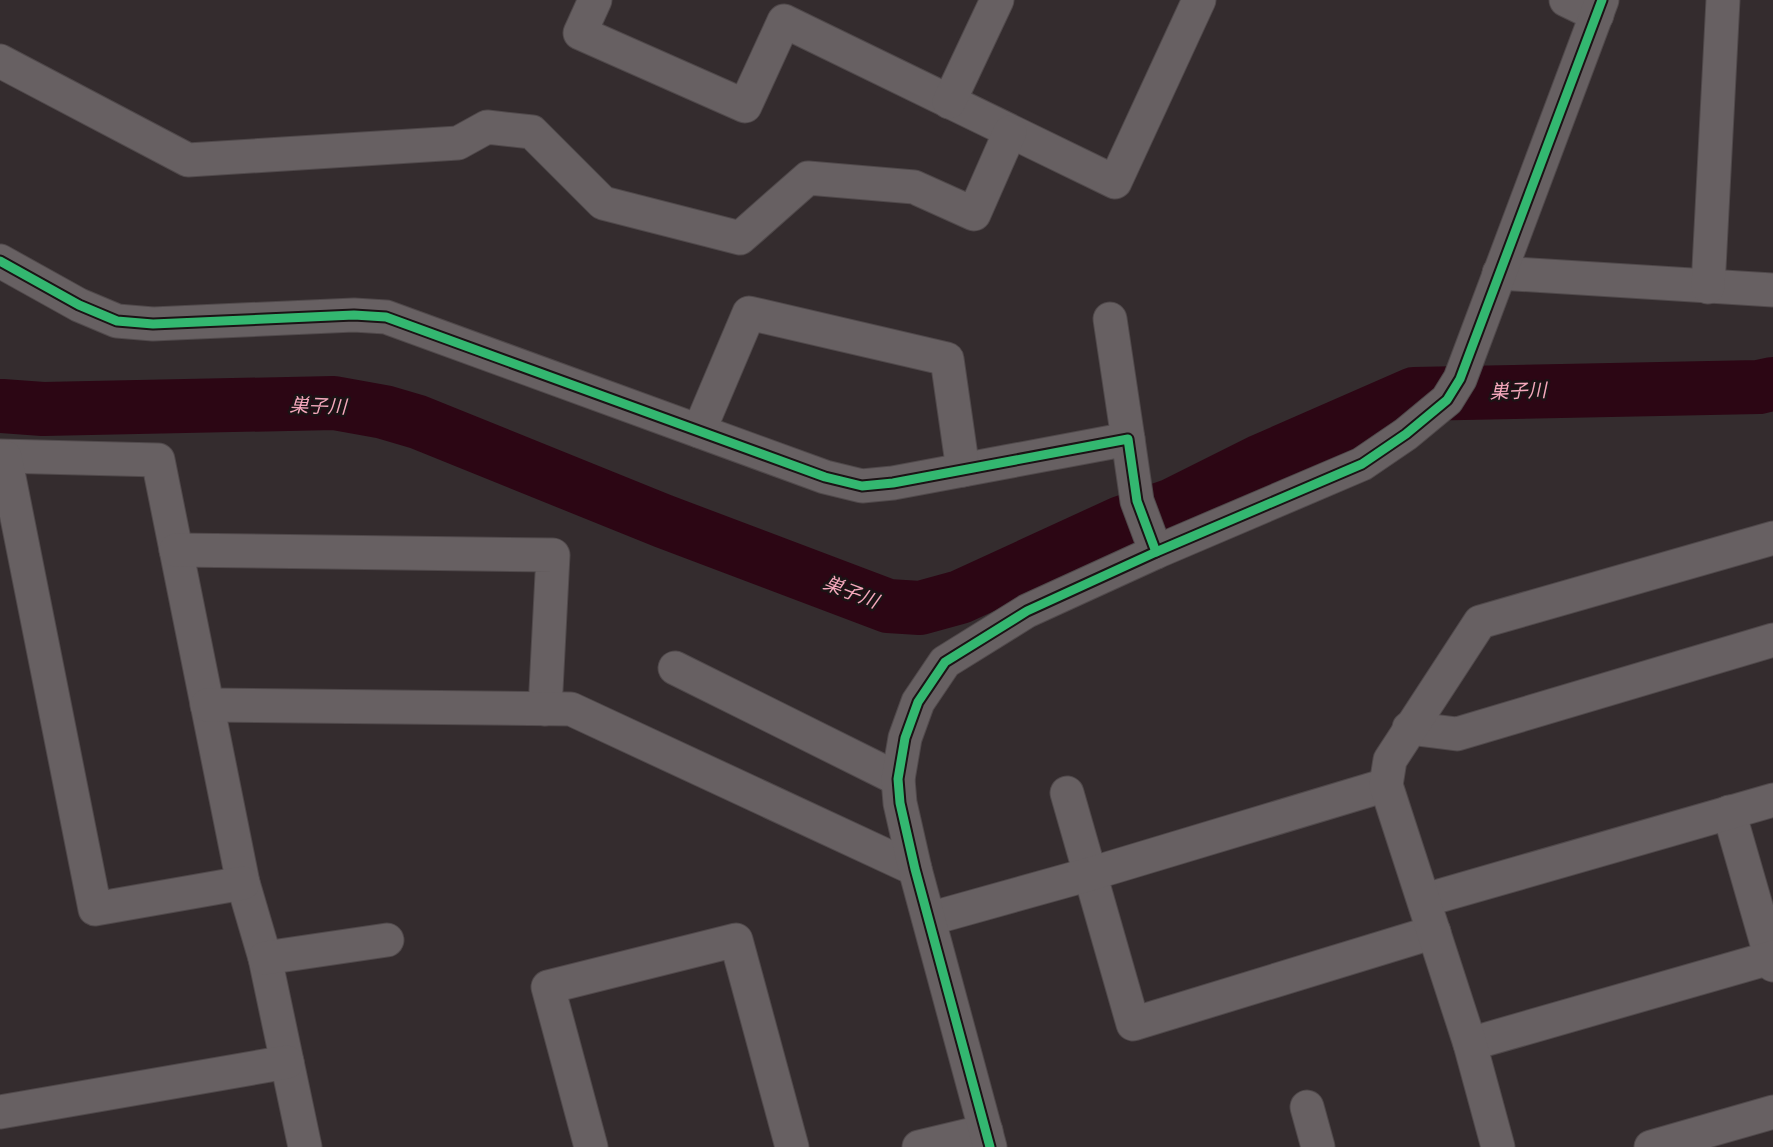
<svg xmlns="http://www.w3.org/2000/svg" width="1773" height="1147" font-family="'Crimson Pro','Noto Sans JP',serif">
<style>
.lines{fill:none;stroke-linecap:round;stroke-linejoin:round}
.stream{stroke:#2c0614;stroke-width:9}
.river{stroke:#2c0614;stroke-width:54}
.street-casing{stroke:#50494b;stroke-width:35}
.street{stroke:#676062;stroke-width:33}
.cycleway-casing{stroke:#1b1315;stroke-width:13}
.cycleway{stroke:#33b770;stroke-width:9}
.labels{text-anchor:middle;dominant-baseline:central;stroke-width:5;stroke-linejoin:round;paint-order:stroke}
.water-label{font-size:19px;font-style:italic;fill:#f5a8bc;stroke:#1b1315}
</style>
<rect width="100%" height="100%" fill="#342c2e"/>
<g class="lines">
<!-- stream -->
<path class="stream" d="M0,404L2,406"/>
<!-- river -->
<path class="river" d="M2,406L43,409L334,403L384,412L418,422L663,521L888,606L920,608L960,597L1121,523L1173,505L1261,461L1414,394L1759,387L1773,384"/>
<!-- street casing -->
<g class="street-casing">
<g id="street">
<path d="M595,0L580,33L745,106L784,21L1115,182L1199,0"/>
<path d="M1566,0L1597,15"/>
<path d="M0,61L188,160L458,143L487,127L532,132L603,203L740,238L808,178L914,187L974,214L1010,132"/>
<path d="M949,102L997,0"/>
<path d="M0,261L79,305L117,321L153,324L354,315L386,317L825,477L862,486L893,483L1128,439L1137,501L1156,552"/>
<path d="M1499,273L1773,290"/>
<path d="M1708,287L1723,0"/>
<path d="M1110,319L1128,439"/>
<path d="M699,431L749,313L947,359L963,470"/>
<path d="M0,456L158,460L243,883L265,958L305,1147"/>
<path d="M5,457L95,909L243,883"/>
<path d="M176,550L553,555L545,709"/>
<path d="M675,668L898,779"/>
<path d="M207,705L571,709L915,869"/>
<path d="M1409,728L1457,734L1773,640"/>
<path d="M1067,793L1133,1024L1434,932"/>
<path d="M1729,812L1773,965"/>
<path d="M1425,900L1773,800"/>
<path d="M929,919L1090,874L1386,785"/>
<path d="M265,958L387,940"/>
<path d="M1470,1044L1773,957"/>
<path d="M1307,1107L1318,1147"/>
<path d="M0,1112L287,1062"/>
<path d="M591,1147L548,987L736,940L792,1147"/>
<path d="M919,1147L986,1131"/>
<path d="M990,1147L915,869L900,803L898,779L905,738L918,702L945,662L1027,611L1156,552L1362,464L1406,434L1447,400L1460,379L1602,0"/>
<path d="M1498,1147L1470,1044L1386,785L1390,760L1480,622L1773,538"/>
<path d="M1651,1147L1773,1112"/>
</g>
</g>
<!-- street -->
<use href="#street" class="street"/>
<!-- cycleway casing -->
<g class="cycleway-casing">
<g id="cycleway">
<path d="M0,261L79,305L117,321L153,324L354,315L386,317L825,477L862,486L893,483L1128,439L1137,501L1156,552"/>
<path d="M990,1147L915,869L900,803L898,779L905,738L918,702L945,662L1027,611L1156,552L1362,464L1406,434L1447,400L1460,379L1602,0"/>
</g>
</g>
<!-- cycleway -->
<use href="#cycleway" class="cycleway"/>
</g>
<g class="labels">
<!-- water labels -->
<g class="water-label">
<text transform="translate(1518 391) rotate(-2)">巣子川</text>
<text transform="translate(318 406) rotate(2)">巣子川</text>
<text transform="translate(851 592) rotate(21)">巣子川</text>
</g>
</g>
</svg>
